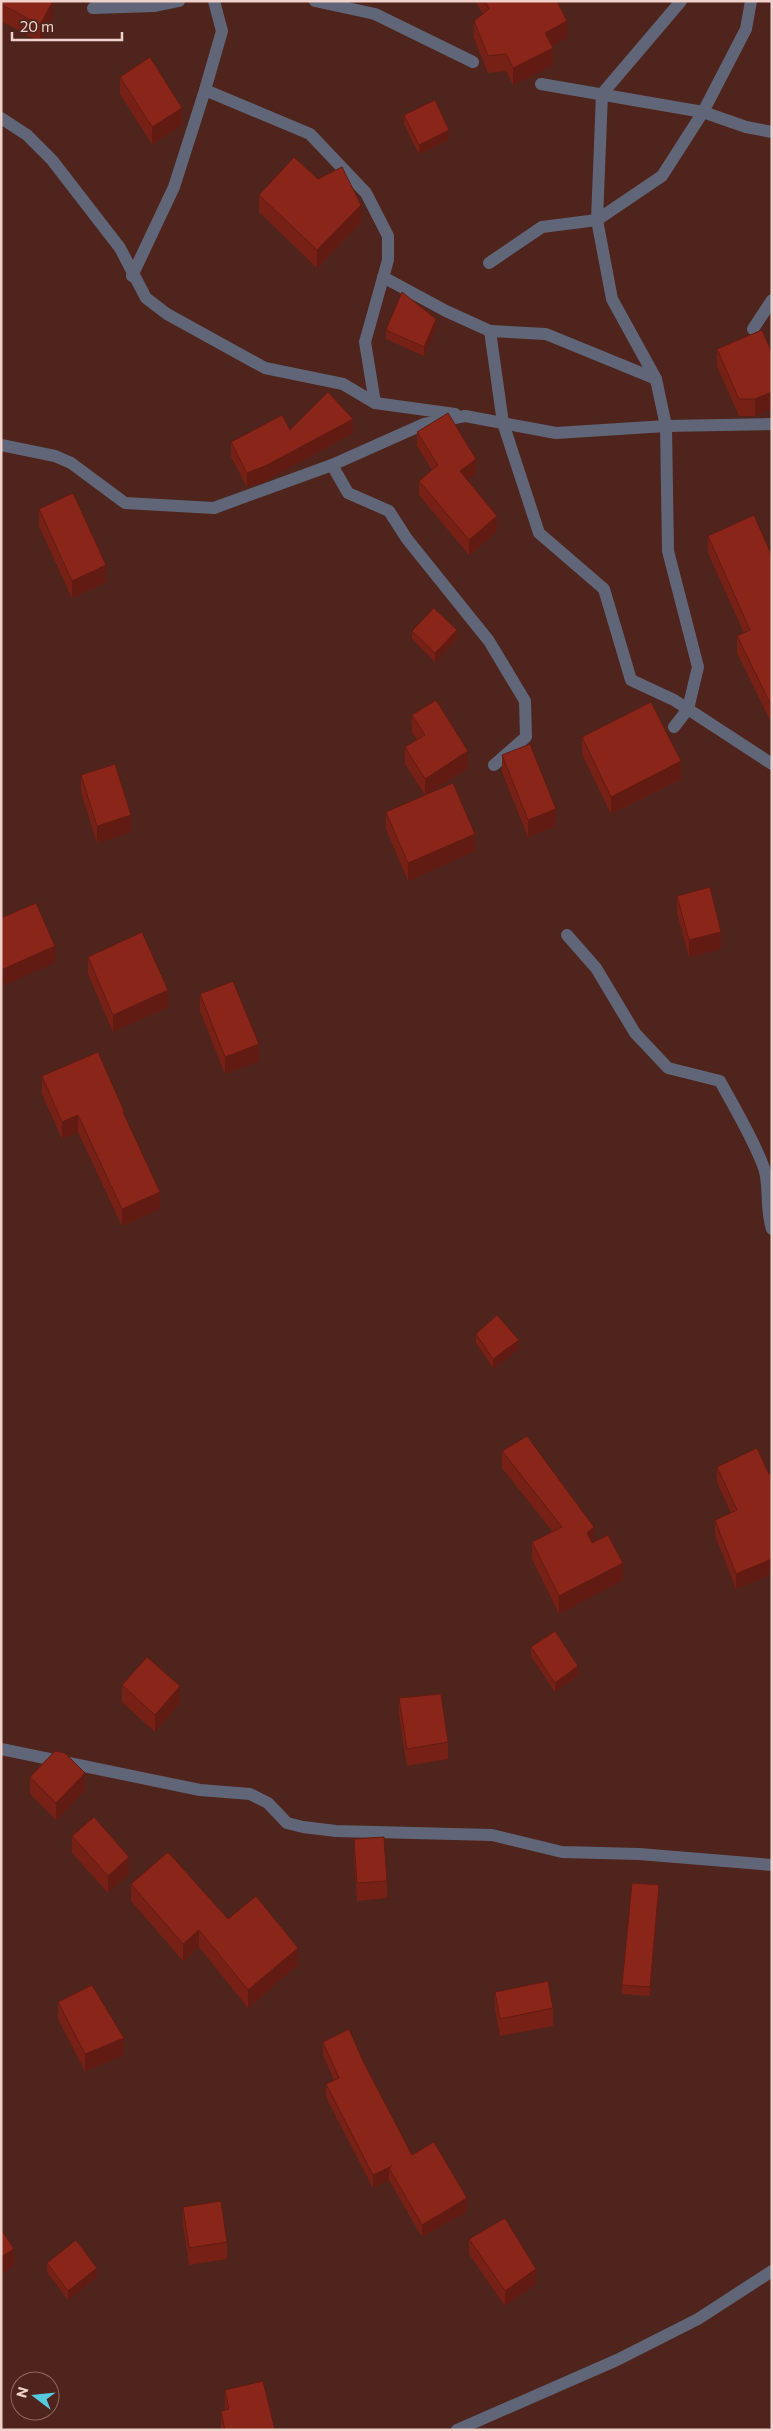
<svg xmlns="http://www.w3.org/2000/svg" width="773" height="2431" font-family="Commissioner,sans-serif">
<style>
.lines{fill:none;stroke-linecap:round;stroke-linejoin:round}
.minor{stroke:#606678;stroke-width:12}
.wall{fill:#772116}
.shaded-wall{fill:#611b12}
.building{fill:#8a2619;stroke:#611b12}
</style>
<rect width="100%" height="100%" fill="#4e241c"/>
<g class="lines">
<!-- minor -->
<g class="minor">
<path d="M214,1L222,31L205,90L310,134L366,193L388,236V260L365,342L375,403"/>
<path d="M315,1L375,14L473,62"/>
<path d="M93,8L155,6L179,1"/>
<path d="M541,84L703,112L746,127L772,132"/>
<path d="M1,118L27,135L52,160L120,248L146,298L167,314L265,368L343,384L375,403L455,414"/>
<path d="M489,263L542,227L597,220L662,176L703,112L746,29L751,1"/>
<path d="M132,276L174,187L205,90"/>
<path d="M383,277L446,311L490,331L503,423L539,533L604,589L631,680L674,700L772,764"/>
<path d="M753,329L772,300"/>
<path d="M490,331L546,334L656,379"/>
<path d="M1,445L55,456L71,463L125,503L214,508L332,465L424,424L465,416L556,433L666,426L772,424"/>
<path d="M332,465L348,493L389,511L407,539L489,641L525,701L526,737L494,765"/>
<path d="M674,727L688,709L698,667L668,551L666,426L656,379L612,299L597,220L602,94L681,1"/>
<path d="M567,935L596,968L635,1033L668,1068L720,1081C735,1109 753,1138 764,1168C770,1185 765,1208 772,1229"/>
<path d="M1,1749L200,1790L250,1794L268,1803L287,1823L303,1827L336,1831L492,1835L562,1852L639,1854L772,1865"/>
<path d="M457,2430L617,2360L698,2319L772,2271"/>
</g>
</g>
<!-- wall -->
<g class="wall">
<path d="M1,1H53V17L40,42L1,21Z"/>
<path d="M477,1H557L567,38L552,46L553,65L513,85L506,71L488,73L474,38V21L483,14L477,4Z"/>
<path d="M120,77L182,125L152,144L120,94Z"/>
<path d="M404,115L449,139L419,154L404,124Z"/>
<path d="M259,195L361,222L317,268L259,212Z"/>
<path d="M436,328L424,356L386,339V330Z"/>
<path d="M762,330L755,416H739L717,366V349Z"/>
<path d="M290,430L353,433L265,481L247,487L231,457V442Z"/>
<path d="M417,432L476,474L467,480L497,531L469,555L419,495V481L432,470L417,446Z"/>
<path d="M39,509L106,582L72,598L39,526Z"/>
<path d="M708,536L772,556V724L737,653V636L744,633L708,553Z"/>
<path d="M412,631L457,639L435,662L412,639Z"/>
<path d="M412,715L468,768L431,792L475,851L408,881L386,829V812L425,795L405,764V747L417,740L412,732Z"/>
<path d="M582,737L681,779L611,814L582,754Z"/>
<path d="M502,755L556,826L528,837L502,772Z"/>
<path d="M81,775L131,832L97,843L81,792Z"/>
<path d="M677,896L721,949L689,957L677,913Z"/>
<path d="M88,957L168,1007L113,1032L88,974Z"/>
<path d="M200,994L259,1061L225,1074L200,1011Z"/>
<path d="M42,1076L124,1116L160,1209L122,1226L78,1132L62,1139L42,1094Z"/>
<path d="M476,1334L519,1349L493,1368L476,1343Z"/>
<path d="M502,1451L594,1542L623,1580L559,1614L532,1559V1542L553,1532L502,1468Z"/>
<path d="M717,1467L769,1474L772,1473V1574L736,1589L715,1535V1520L731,1513L717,1482Z"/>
<path d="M531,1647L578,1675L555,1692L531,1656Z"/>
<path d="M122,1685L180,1703L155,1732L122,1702Z"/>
<path d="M399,1698L448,1742V1759L407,1766L399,1715Z"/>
<path d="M30,1777L85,1790L56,1820L30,1794Z"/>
<path d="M72,1836L129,1874L108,1893L72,1853Z"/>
<path d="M354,1839L387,1881V1898L357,1901L354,1856Z"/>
<path d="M131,1884L228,1919L298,1965L248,2008L199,1947L183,1961L131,1901Z"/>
<path d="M659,1894L650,1996L622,1994V1985Z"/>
<path d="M495,1992L553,2008V2026L500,2036L495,2009Z"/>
<path d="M58,2002L124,2055L85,2071L58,2019Z"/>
<path d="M323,2042L363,2061L412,2155L467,2211L422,2237L389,2180L373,2188L326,2097V2084L334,2080L323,2055Z"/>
<path d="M183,2207L227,2242V2259L189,2265L183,2224Z"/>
<path d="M469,2239L536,2284L505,2306L469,2254Z"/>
<path d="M47,2263L97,2277L68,2300L47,2272Z"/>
<path d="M225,2390L275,2430H221V2411L225,2410Z"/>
</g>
<!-- shaded-wall -->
<g class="shaded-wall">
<path d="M53,1V17L40,42V25Z"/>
<path d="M567,21V38L545,50V33Z"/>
<path d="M553,48V65L513,85V68Z"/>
<path d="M182,108V125L152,144V127Z"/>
<path d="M449,130V139L419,154V145Z"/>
<path d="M361,205V222L317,268V250Z"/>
<path d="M436,319V328L424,356V347Z"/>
<path d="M772,392V409L755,416V399Z"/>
<path d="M353,419V433L265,481L247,487V473Z"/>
<path d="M476,459V474L460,486V471Z"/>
<path d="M497,516V531L469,555V540Z"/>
<path d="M106,565V582L72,598V581Z"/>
<path d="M457,630V639L435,662V653Z"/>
<path d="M468,751V768L425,796V779Z"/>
<path d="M681,761V779L611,814V797Z"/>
<path d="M556,809V826L528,837V820Z"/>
<path d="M131,815V832L97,843V826Z"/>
<path d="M475,834V851L408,881V863Z"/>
<path d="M721,932V949L689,957V940Z"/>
<path d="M55,946V963L1,987V970Z"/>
<path d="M168,990V1007L113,1032V1015Z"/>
<path d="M259,1044V1061L225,1074V1057Z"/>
<path d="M78,1115V1132L62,1139V1122Z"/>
<path d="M160,1192V1209L122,1226V1209Z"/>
<path d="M519,1340V1349L493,1368V1359Z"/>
<path d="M594,1527V1544L587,1550V1533Z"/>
<path d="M772,1559V1574L736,1589V1574Z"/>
<path d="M623,1563V1580L559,1614V1596Z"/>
<path d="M578,1666V1675L555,1692V1683Z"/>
<path d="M180,1686V1703L155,1732V1715Z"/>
<path d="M85,1773V1790L56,1820V1803Z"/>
<path d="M129,1857V1874L108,1893V1876Z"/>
<path d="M659,1885V1894L650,1996V1987Z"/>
<path d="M199,1930V1947L183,1961V1944Z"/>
<path d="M298,1948V1965L248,2008V1990Z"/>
<path d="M124,2038V2055L85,2071V2054Z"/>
<path d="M389,2168V2180L373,2188V2175Z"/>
<path d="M467,2198V2211L422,2237V2225Z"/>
<path d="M14,2249V2266L1,2274V2257Z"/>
<path d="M97,2268V2277L68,2300V2291Z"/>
<path d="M536,2269V2284L505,2306V2291Z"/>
</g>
<!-- building -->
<g class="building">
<path d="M1,1H53L40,25L1,4Z"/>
<path d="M485,1H557L567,21L545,33L553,48L513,68L506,54L488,56L474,21L489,9Z"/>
<path d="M150,57L182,108L152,127L120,77Z"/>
<path d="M435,100L449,130L419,145L404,115Z"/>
<path d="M294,157L318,179L342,167L361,205L317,250L259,195Z"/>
<path d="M402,292L436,319L424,347L386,330Z"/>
<path d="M762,330L772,353V392L755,399H739L717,349Z"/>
<path d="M328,392L353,419L265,466L247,473L231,442L282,415L290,430Z"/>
<path d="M448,413L476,459L460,471L497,516L469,540L419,481L438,465L417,432Z"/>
<path d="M73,493L106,565L72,581L39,509Z"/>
<path d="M754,515L772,556V707L737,636L750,630L708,536Z"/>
<path d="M434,608L457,630L435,653L412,631Z"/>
<path d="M436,700L468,751L425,779L405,747L425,735L412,715Z"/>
<path d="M651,702L681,761L611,797L582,737Z"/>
<path d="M530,744L556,809L528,820L502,755Z"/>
<path d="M115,764L131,815L97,826L81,775Z"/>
<path d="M453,783L475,834L408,863L386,812Z"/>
<path d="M710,887L721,932L689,940L677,896Z"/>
<path d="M36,903L55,946L1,970V918Z"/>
<path d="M142,932L168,990L113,1015L88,957Z"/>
<path d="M233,981L259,1044L225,1057L200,994Z"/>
<path d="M98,1052L124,1111L123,1112L160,1192L122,1209L78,1115L62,1122L42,1076Z"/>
<path d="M497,1315L519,1340L493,1359L476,1334Z"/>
<path d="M527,1436L594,1527L587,1533L592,1543L608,1535L623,1563L559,1596L532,1542L562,1527L502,1451Z"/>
<path d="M757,1448L769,1474L772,1473V1559L736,1574L715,1520L737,1510L717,1467Z"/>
<path d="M555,1631L578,1666L555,1683L531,1647Z"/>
<path d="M147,1657L180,1686L155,1715L122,1685Z"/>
<path d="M441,1694L448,1742L407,1749L399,1698Z"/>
<path d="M55,1751L65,1753L85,1773L56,1803L30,1777Z"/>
<path d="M94,1817L129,1857L108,1876L72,1836Z"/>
<path d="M384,1837L387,1881L357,1883L354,1839Z"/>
<path d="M168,1852L228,1919L256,1896L298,1948L248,1990L199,1930L183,1944L131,1884Z"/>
<path d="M632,1883L659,1885L650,1987L622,1985Z"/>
<path d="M548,1981L553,2008L500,2019L495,1992Z"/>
<path d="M92,1985L124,2038L85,2054L58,2002Z"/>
<path d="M349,2029L363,2061L412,2155L434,2142L467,2198L422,2225L389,2168L392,2166L373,2175L326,2084L339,2078L323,2042Z"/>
<path d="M221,2201L227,2242L189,2248L183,2207Z"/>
<path d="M505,2218L536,2269L505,2291L469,2239Z"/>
<path d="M1,2229L14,2249L1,2257Z"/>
<path d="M76,2240L97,2268L68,2291L47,2263Z"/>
<path d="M263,2381L275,2430H225L221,2411L229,2409L225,2390Z"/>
</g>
<!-- border -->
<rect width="773" height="2431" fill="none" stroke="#efd2cc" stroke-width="5"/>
<!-- north arrow -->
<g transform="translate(35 2396) rotate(286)"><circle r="24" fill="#4e241c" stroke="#8e6a62"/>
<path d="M0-4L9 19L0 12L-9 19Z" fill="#55cade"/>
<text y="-8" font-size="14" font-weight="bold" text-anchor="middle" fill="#efd2cc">N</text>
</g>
<!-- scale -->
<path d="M12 32v8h110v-8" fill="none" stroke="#efd2cc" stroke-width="2.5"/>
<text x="20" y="32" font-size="15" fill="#efd2cc" stroke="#4e241c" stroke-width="4" paint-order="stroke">20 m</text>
</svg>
